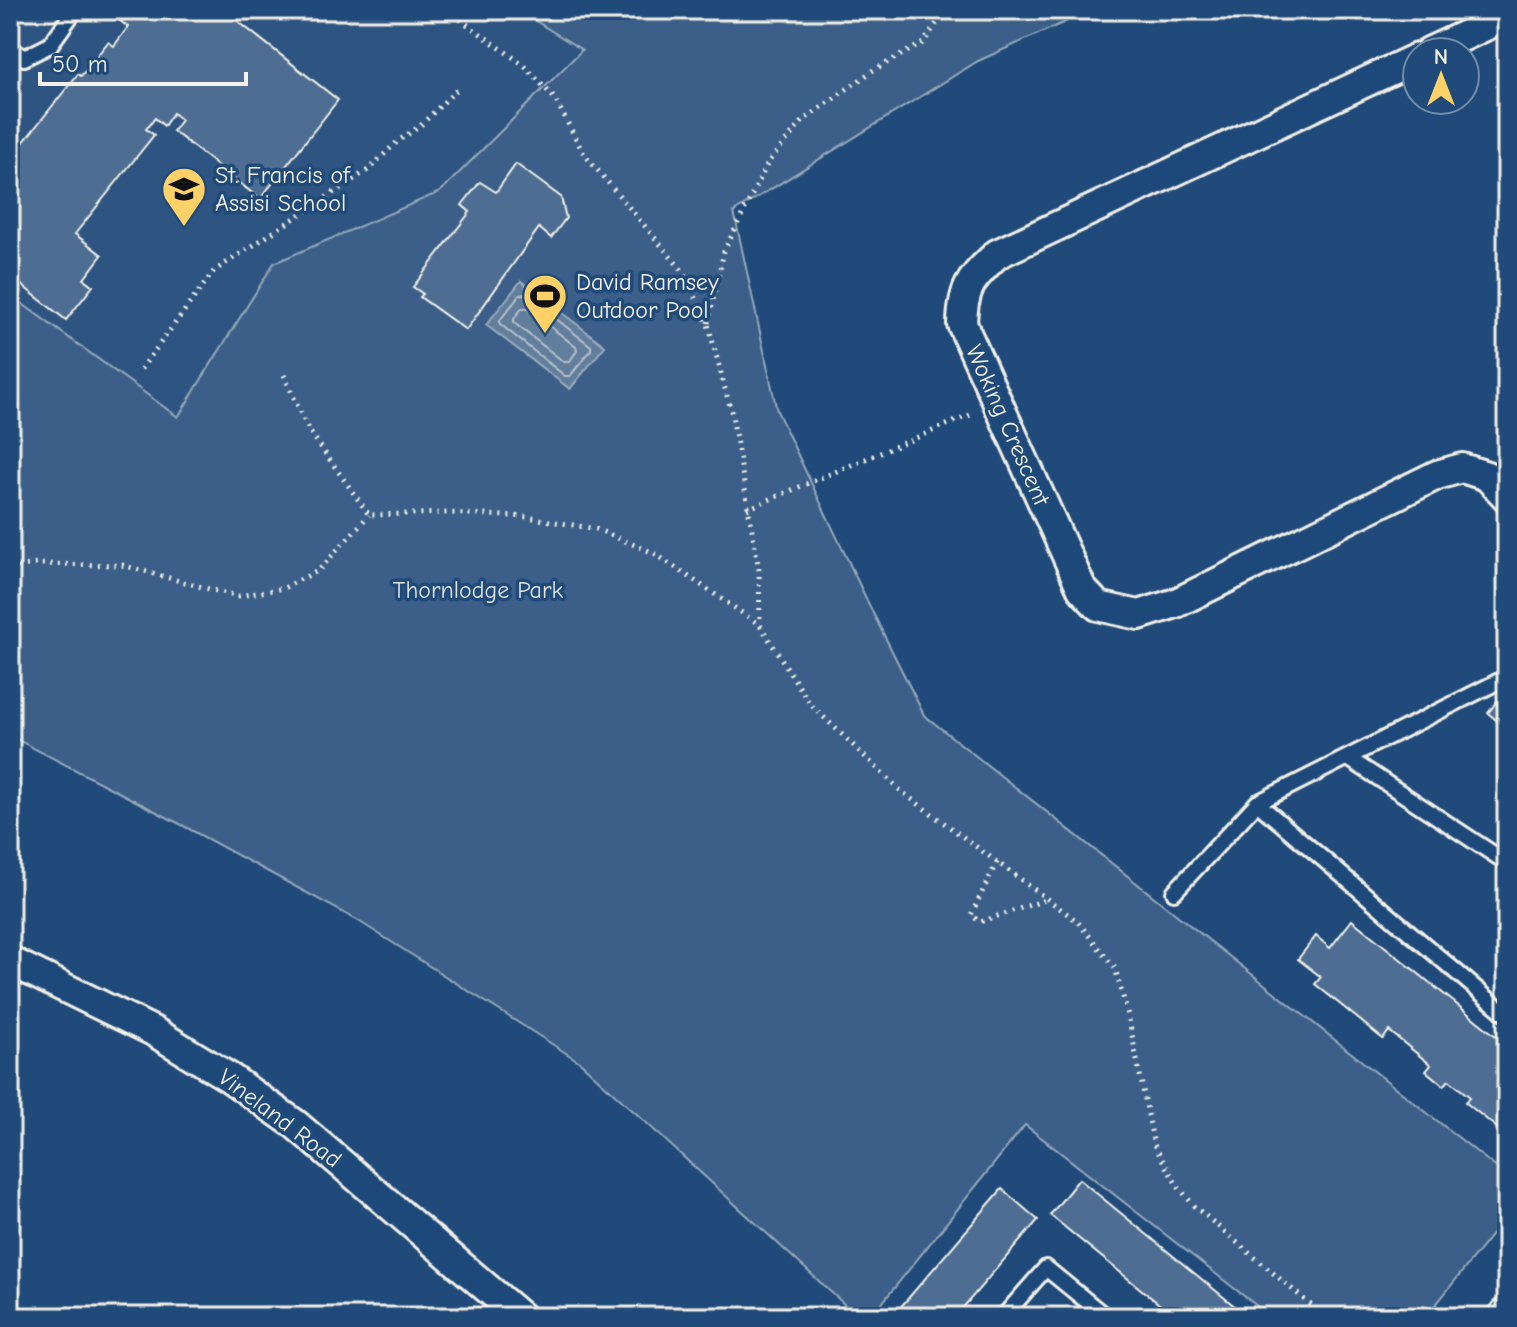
<svg xmlns="http://www.w3.org/2000/svg" width="1517" height="1327" font-family="'Comic Neue',sans-serif">
<style>
.built{fill:#2d5581}
.green{fill:#3a5f88;stroke:#97a8b8;stroke-width:2}
.water{fill:#627e9d;stroke:#9cacbb;stroke-width:2}
.lines{fill:none;stroke-linecap:round;stroke-linejoin:round}
.shore{stroke:#bac3ca;stroke-width:2}
.building{fill:#4d6e92;stroke:#f4f1e8;stroke-width:2}
.service-casing{stroke:#f4f1e8;stroke-width:20}
.minor-casing{stroke:#f4f1e8;stroke-width:34}
.tertiary-casing{stroke:#f4f1e8;stroke-width:40}
.path{stroke:#f4f1e8;stroke-width:5;stroke-dasharray:2 6;stroke-linecap:butt}
.service{stroke:#1f4a7a;stroke-width:14}
.minor{stroke:#1f4a7a;stroke-width:28}
.tertiary{stroke:#1f4a7a;stroke-width:34}
.labels{text-anchor:middle;dominant-baseline:central;stroke-width:7;stroke-linejoin:round;paint-order:stroke}
.poi-label{font-size:24px;fill:#f4f1e8;stroke:#1f4a7a;text-anchor:start}
.street-label{font-size:24px;fill:#f4f1e8;stroke:#1f4a7a}
.park-label{font-size:24px;fill:#e1e2de;stroke:#1f4a7a}
</style>
<rect width="100%" height="100%" fill="#1f4a7a"/>
<filter id="ink" filterUnits="userSpaceOnUse"><feTurbulence type="fractalNoise" baseFrequency=".0125" numOctaves="2"/><feDisplacementMap in="SourceGraphic" scale="16" xChannelSelector="R" yChannelSelector="G"/><feConvolveMatrix kernelMatrix="1 2 1 2 8 2 1 2 1" color-interpolation-filters="sRGB"/></filter>
<g filter="url(#ink)">
<!-- built -->
<path class="built" d="M31,10H518L583,50L440,192L274,263L178,417L10,295V41Z"/>
<!-- green -->
<path class="green" d="M518,10H1092L978,61L734,212L777,411L872,611L924,715L1507,1176V1216L1426,1317H1271L1025,1125L871,1317H858L580,1062L357,920L180,824L10,736V295L178,417L274,263L440,192L582,50Z"/>
<!-- water -->
<path class="water" d="M521,281L605,346L570,389L486,325Z"/>
<g class="lines">
<!-- shore -->
<g class="shore">
<path d="M524,294L591,346V350L570,376H565L500,324V320L520,295Z"/>
<path d="M522,308H527L576,347L577,351L569,362H564L514,323V319Z"/>
</g>
</g>
<!-- building -->
<g class="building">
<path d="M126,10H242L235,19L338,100L260,199L173,131L181,120L173,113L164,126L155,118L146,129L154,135L75,234L102,255L84,279L93,286L66,320L10,276V159L78,74L81,76L108,42L114,46L128,27L119,20Z"/>
<path d="M516,164L561,197L566,218L551,238L539,228L466,330L420,297L423,294L413,287L470,212L462,205L480,182L496,192Z"/>
<path d="M1507,689V729L1488,713Z"/>
<path d="M1352,920L1507,1045V1129L1504,1127L1501,1131L1465,1102L1470,1097L1449,1080L1444,1086L1426,1071L1431,1065L1389,1031L1383,1039L1315,984L1321,977L1298,959L1316,936L1330,948Z"/>
<path d="M1079,1179L1248,1317H1175L1050,1215Z"/>
<path d="M1002,1189L1038,1220L955,1317H892Z"/>
</g>
<g class="lines">
<!-- service casing -->
<g class="service-casing">
<g id="service">
<path d="M10,48L24,58L50,45L75,10"/>
<path d="M1348,758L1507,863"/>
<path d="M1257,803L1507,1015"/>
<path d="M1174,892L1257,803L1507,677"/>
<path d="M1003,1317L1046,1268L1106,1317"/>
</g>
</g>
<!-- minor casing -->
<g class="minor-casing">
<g id="minor">
<path d="M1429,52L1498,20L1507,18"/>
<path d="M1417,58L997,254C971,279 963,287 962,324L1082,589L1098,606L1139,615L1176,603L1437,475L1462,468L1487,476L1507,497"/>
<path d="M10,961L153,1031L230,1078L295,1124L521,1317"/>
</g>
</g>
<!-- tertiary casing -->
<g class="tertiary-casing">
<path id="tertiary" d="M1506,1317L1507,1315"/>
</g>
<!-- path -->
<g class="path">
<path d="M447,10L524,65L555,99L584,154L681,269L708,324L732,415L759,570L760,624"/>
<path d="M708,323L724,251L769,161L804,120L872,71L923,43L946,10"/>
<path d="M141,369L214,271L368,170L398,141L420,126L458,88"/>
<path d="M284,375L308,429L369,515L447,513L527,517L596,529L654,553L760,625L810,704L902,792L1077,921L1115,968L1128,1015L1154,1145L1177,1185L1194,1206L1325,1317"/>
<path d="M747,509L975,413"/>
<path d="M10,567L39,564L122,565L209,589L239,596L284,588L319,570L369,515"/>
<path d="M997,862L971,915L980,922L1048,899"/>
</g>
<!-- service -->
<use href="#service" class="service"/>
<!-- minor -->
<use href="#minor" class="minor"/>
<!-- tertiary -->
<use href="#tertiary" class="tertiary"/>
</g>
</g>
<!-- icons -->
<defs>
<g id="school-pin" transform="scale(2.3)"><path d="M0 17L-7.5 6A9.5 9.5 0 1 1 7.5 6Z" fill="#ffd166" stroke="#1f4a7a"/><path d="M0-5L7-2L0 1L-7-2ZM-4 1L0 2.5L4 1V4Q0 6-4 4Z" fill="#111"/></g>
<g id="stadium-pin" transform="scale(2.3)"><path d="M0 17L-7.5 6A9.5 9.5 0 1 1 7.5 6Z" fill="#ffd166" stroke="#1f4a7a"/><path d="M0-5a6.5 5 0 1 0 0 10a6.5 5 0 1 0 0-10ZM-3.5-1.8h7v3.6h-7Z" fill="#111"/></g>
</defs>
<g fill-rule="evenodd">
<use href="#school-pin" x="184" y="189"/>
<use href="#stadium-pin" x="545" y="296"/>
</g>
<g class="labels">
<!-- poi labels -->
<g class="poi-label">
<text x="215" y="175">St. Francis of<tspan x="215" dy="28">Assisi School</tspan></text>
<text x="576" y="282">David Ramsey<tspan x="576" dy="28">Outdoor Pool</tspan></text>
</g>
<!-- street labels -->
<g class="street-label">
<text transform="translate(1008 425) rotate(66)">Woking Crescent</text>
<text transform="translate(280 1118) rotate(37)">Vineland Road</text>
</g>
<!-- park labels -->
<g class="park-label">
<text x="478" y="590">Thornlodge Park</text>
</g>
</g>
<!-- margin -->
<rect width="1517" height="1327" fill="none" stroke="#1f4a7a" stroke-width="40"/>
<rect x="20" y="20" width="1477" height="1287" fill="none" stroke="#f4f1e8" stroke-width="3" filter="url(#ink)"/>
<!-- north arrow -->
<g transform="translate(1441 76)"><circle r="38" fill="#1f4a7a" stroke="#748da6" stroke-width="2"/>
<path d="M0-6L14 30L0 20L-14 30Z" fill="#ffd166"/>
<text y="-12" font-size="22" font-weight="bold" text-anchor="middle" fill="#f4f1e8">N</text>
</g>
<!-- scale -->
<path d="M40 72v12h206v-12" fill="none" stroke="#f4f1e8" stroke-width="4"/>
<text x="52" y="72" font-size="24" fill="#f4f1e8" stroke="#1f4a7a" stroke-width="6" paint-order="stroke">50 m</text>
</svg>
